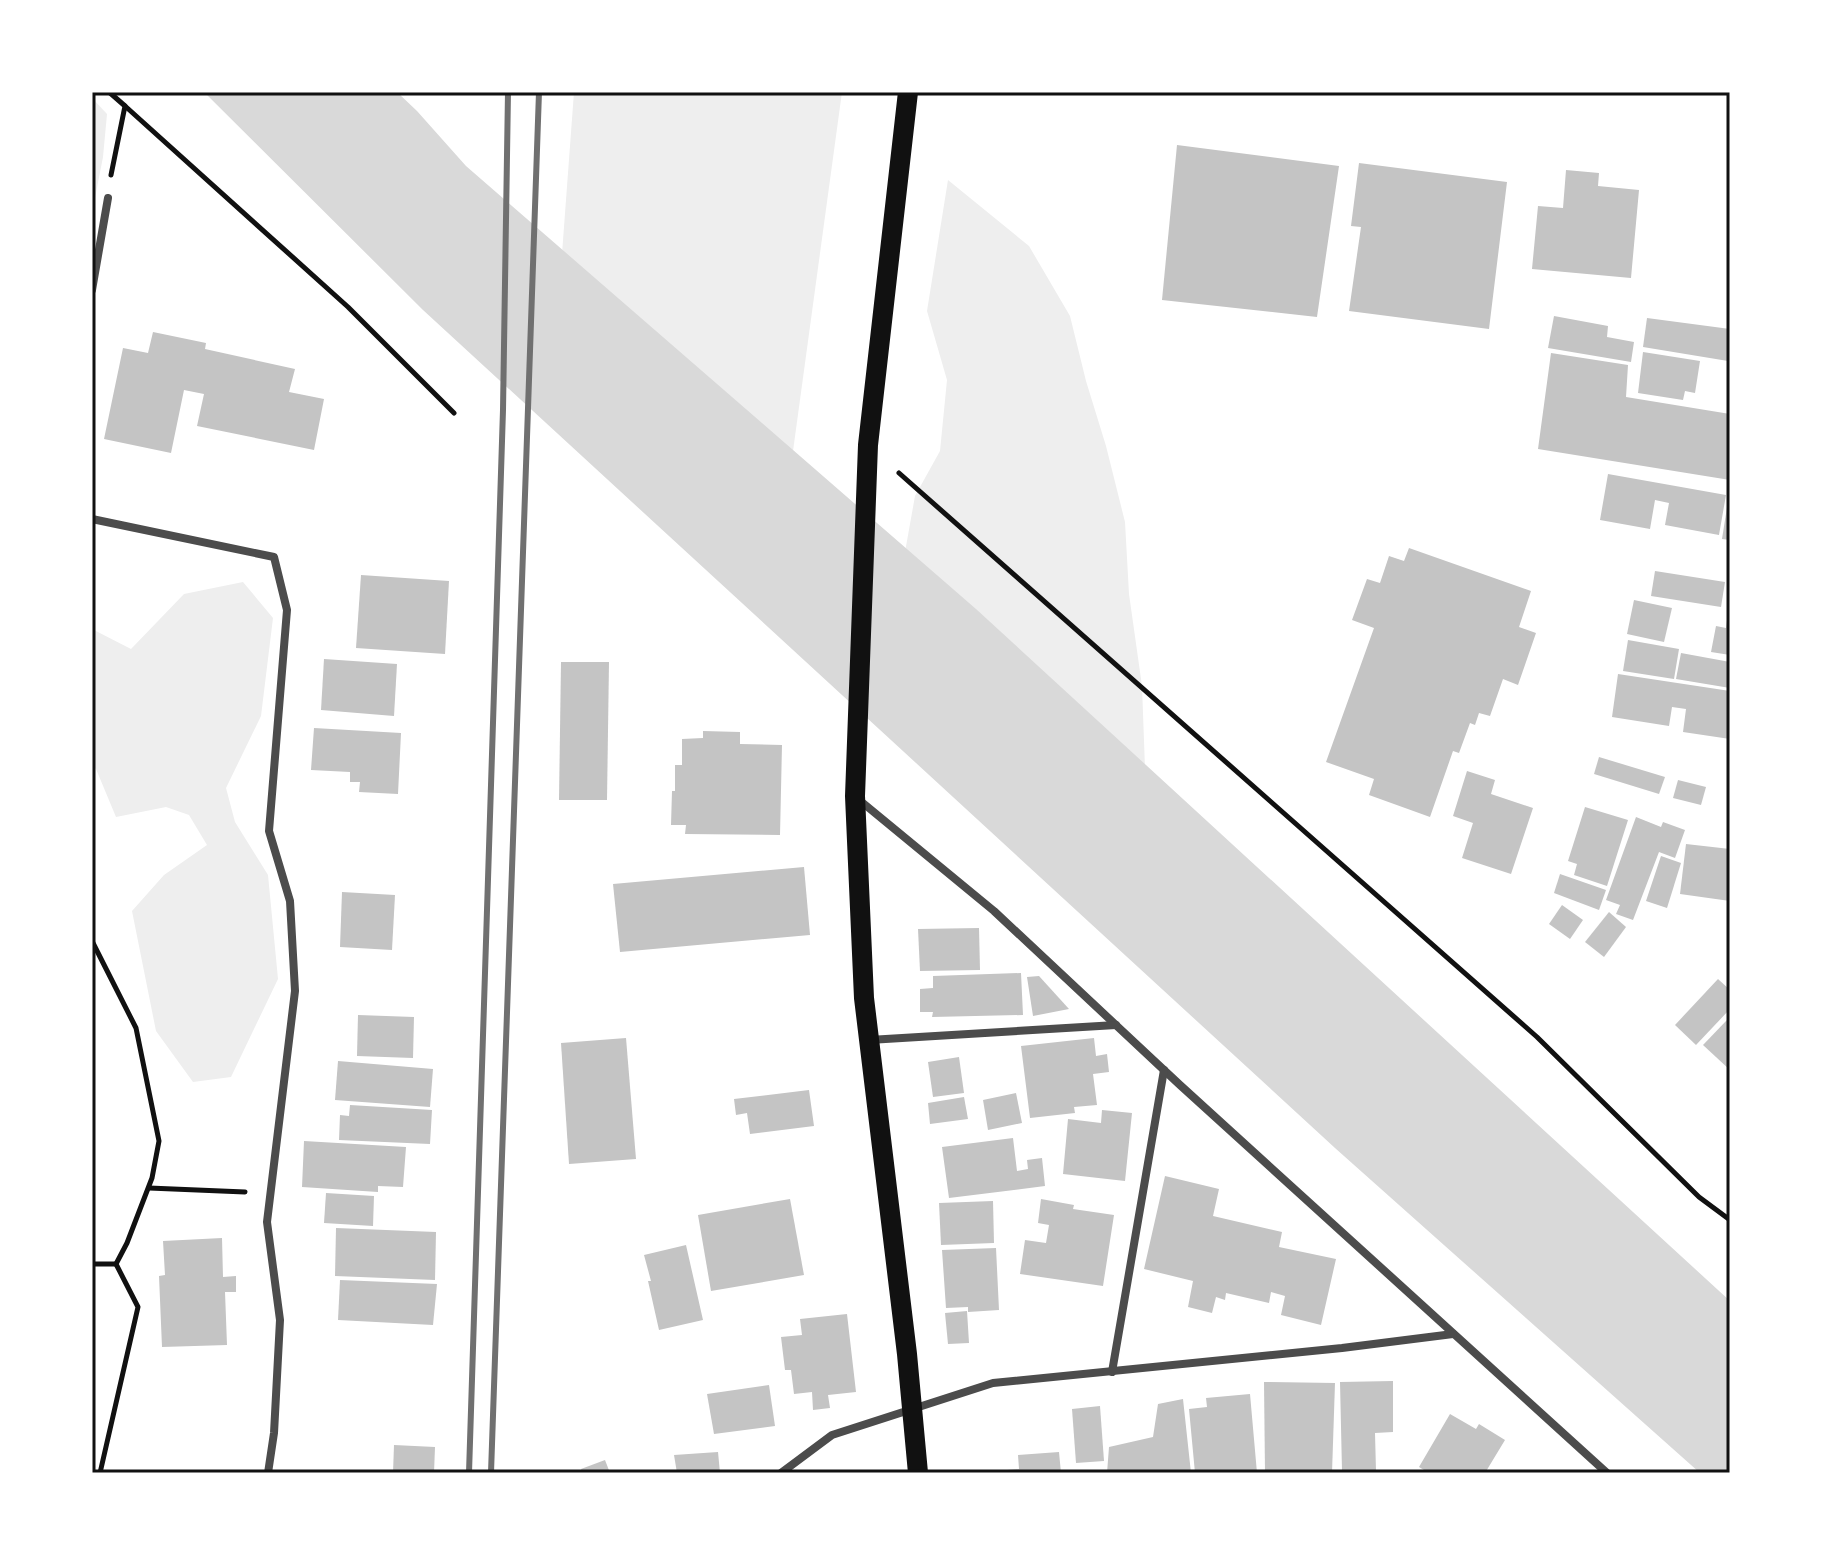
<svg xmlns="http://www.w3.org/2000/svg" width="1822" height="1565" font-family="'Alegreya Sans',sans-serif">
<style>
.green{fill:#eee}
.water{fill:#d9d9d9}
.building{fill:#c4c4c4}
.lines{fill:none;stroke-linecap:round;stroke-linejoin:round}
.path{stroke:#111;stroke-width:5}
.minor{stroke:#4c4c4c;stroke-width:8}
.primary{stroke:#111;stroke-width:20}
.rail{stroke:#707070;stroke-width:6}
.neatline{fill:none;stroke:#111;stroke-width:3}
</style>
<rect width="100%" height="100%" fill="#fff"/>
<!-- green -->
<g class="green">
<path d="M574,92H842L787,495L560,281Z"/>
<path d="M92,98L107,114L103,157L92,213Z"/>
<path d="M948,180L1029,246L1070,316L1086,381L1106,446L1125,522L1129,594L1142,686L1145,768L905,552L915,496L940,451L947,380L927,311Z"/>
<path d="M243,582L273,618L261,716L226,788L235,822L268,875L278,979L231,1077L193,1082L156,1031L132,911L164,875L207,845L189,815L166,807L116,817L96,769L92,766V629L131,649L184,594Z"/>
</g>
<!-- water -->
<path class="water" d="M204,92H397L417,111L466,166L976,609L1730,1301V1473H1700L1335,1148L423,310Z"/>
<!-- building -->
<g class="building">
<path d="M1177,145L1339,166L1317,317L1162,300Z"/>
<path d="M1359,163L1507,182L1489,329L1349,311L1361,227L1351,226Z"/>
<path d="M1566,170L1599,173L1598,186L1639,190L1631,278L1532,269L1538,206L1563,208Z"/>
<path d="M1554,316L1608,326L1607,337L1634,342L1631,362L1548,348Z"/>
<path d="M1647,318L1730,329L1728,361L1643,347Z"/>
<path d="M153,332L206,343L205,349L295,369L289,392L324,399L314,450L197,426L204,394L184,390L171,453L104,439L123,348L148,353Z"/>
<path d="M1643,352L1700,361L1695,393L1685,391L1683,400L1638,393Z"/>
<path d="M1551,353L1628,365L1626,397L1730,414V480L1538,449Z"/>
<path d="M1608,474L1726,495L1719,535L1665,525L1669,503L1655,500L1650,529L1600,520Z"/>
<path d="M1728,501H1730V540L1722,539Z"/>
<path d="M1409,548L1531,591L1519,627L1536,633L1518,685L1503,679L1490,716L1479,713L1475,725L1470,723L1459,753L1453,751L1430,817L1369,795L1374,779L1326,762L1374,628L1352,620L1367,579L1380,583L1389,556L1404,561Z"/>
<path d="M1655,571L1725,582L1721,607L1651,596Z"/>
<path d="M361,575L449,581L445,654L356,648Z"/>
<path d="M1634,600L1672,608L1664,642L1627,634Z"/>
<path d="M1728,613H1730V655L1711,652L1716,626L1726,628Z"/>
<path d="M1628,640L1679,649L1674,679L1623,671Z"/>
<path d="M1681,653L1730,662V688L1676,679Z"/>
<path d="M324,659L397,664L394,716L321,710Z"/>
<path d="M561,662H609L607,800H559Z"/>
<path d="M1618,674L1730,691V739L1683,732L1686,709L1672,707L1669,726L1612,717Z"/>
<path d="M314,728L401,733L398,794L359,792L360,782H350V772L311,770Z"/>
<path d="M703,731L740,732V744L782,745L780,835L685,834L686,825H671L672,791H675V765H682V739L703,738Z"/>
<path d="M1599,757L1665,777L1659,794L1594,774Z"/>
<path d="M1467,771L1495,780L1491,794L1533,808L1511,874L1462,858L1473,823L1453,816Z"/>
<path d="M1678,780L1706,787L1701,805L1673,798Z"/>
<path d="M1585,807L1628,820L1607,886L1574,875L1577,864L1568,861Z"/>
<path d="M1636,817L1661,827L1663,822L1685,830L1675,858L1659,852L1633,920L1616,914L1620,905L1606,900Z"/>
<path d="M1686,844L1730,849V901L1680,894Z"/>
<path d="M1661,856L1681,863L1667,908L1646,901Z"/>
<path d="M804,867L810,935L620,952L613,884Z"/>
<path d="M1560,874L1606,890L1599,910L1554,893Z"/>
<path d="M342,892L395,895L392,950L340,947Z"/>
<path d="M1562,905L1583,920L1570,939L1549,924Z"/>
<path d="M1609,912L1626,927L1604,957L1585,942Z"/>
<path d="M979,928L980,970L920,971L918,929Z"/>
<path d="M1021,973L1023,1015L932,1017L933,1012H920V989L933,988V976Z"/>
<path d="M1039,976L1069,1009L1033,1016L1027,977Z"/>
<path d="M1718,979L1730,990V1009L1696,1045L1675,1025Z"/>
<path d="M358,1015L414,1017L413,1058L357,1056Z"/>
<path d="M1727,1020L1730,1023V1070L1703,1045Z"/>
<path d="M626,1038L636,1159L569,1164L561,1043Z"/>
<path d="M1094,1038L1096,1056L1107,1054L1109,1072L1093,1074L1097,1105L1074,1107L1075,1113L1030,1118L1021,1046Z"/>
<path d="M959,1057L964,1093L933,1097L928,1062Z"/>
<path d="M338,1061L433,1069L430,1107L335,1100Z"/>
<path d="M809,1090L814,1126L750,1134L747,1113L736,1115L734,1099Z"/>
<path d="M1016,1093L1022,1123L988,1130L983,1100Z"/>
<path d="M964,1097L968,1119L930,1124L928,1103Z"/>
<path d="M350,1105L432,1110L430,1144L339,1140L340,1115L349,1116Z"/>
<path d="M1102,1110L1132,1113L1125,1181L1063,1174L1068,1119L1101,1123Z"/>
<path d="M1013,1138L1017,1171L1028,1169L1027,1160L1042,1158L1045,1186L949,1198L942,1147Z"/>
<path d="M304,1141L406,1147L403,1187L378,1186V1192L302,1187Z"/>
<path d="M1165,1176L1219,1189L1213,1216L1282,1232L1279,1247L1336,1259L1321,1325L1281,1315L1285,1296L1271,1292L1269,1303L1226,1293L1225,1300L1216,1297L1212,1313L1188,1307L1193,1281L1144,1269Z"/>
<path d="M326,1193L374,1196L373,1226L324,1223Z"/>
<path d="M790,1199L804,1275L711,1291L698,1215Z"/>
<path d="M1041,1199L1074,1205L1073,1209L1114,1215L1103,1286L1020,1274L1025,1240L1046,1243L1049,1225L1038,1223Z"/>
<path d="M993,1201L994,1243L941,1245L939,1203Z"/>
<path d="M336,1228L436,1232L435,1280L335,1276Z"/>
<path d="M222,1238L223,1277L236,1276V1292H225L227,1345L162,1347L159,1276L165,1275L163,1241Z"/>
<path d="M686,1245L703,1320L659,1330L648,1281H651L644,1255Z"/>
<path d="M996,1248L999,1310L968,1312V1307L946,1308L942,1250Z"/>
<path d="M340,1280L437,1284L433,1325L338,1320Z"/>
<path d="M967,1311L969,1343L948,1344L945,1313Z"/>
<path d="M847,1314L856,1392L828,1395L830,1408L813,1410L812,1392L794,1394L791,1370H785L781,1337L802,1335L800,1319Z"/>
<path d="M1393,1381V1432L1375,1433L1376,1471H1342L1340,1382Z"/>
<path d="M1264,1382L1335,1383L1332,1473H1265Z"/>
<path d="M769,1385L775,1426L714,1434L707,1394Z"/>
<path d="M1250,1394L1257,1473H1195L1189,1409L1207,1407L1206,1398Z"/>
<path d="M1183,1399L1191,1473H1107L1109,1447L1153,1437L1158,1404Z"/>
<path d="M1100,1406L1104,1461L1076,1463L1072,1409Z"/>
<path d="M1450,1414L1476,1429L1479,1424L1505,1440L1485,1473H1429L1419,1467Z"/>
<path d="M394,1445L435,1447L434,1473H393Z"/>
<path d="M718,1452L720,1473H677L674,1455Z"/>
<path d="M1059,1452L1061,1473H996V1471L1019,1469L1018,1455Z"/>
<path d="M605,1460L610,1473H583L581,1469Z"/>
</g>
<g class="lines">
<!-- path -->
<g class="path">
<path d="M109,92L125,106L111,175"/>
<path d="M125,106L348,307L454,413"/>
<path d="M899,473L1537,1037L1699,1197L1730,1220"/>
<path d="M92,941L136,1028L159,1141L152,1178L127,1243L116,1264L138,1307L100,1473"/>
<path d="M149,1188L245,1192"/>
<path d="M92,1264H116"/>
</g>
<!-- minor -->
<g class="minor">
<path d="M92,290L108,198"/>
<path d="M92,519L274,557L287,610L269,831L290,901L295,991L267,1222L280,1320L274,1433L268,1473"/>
<path d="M858,799L994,911L1180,1085L1607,1473"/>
<path d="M869,1040L1116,1025"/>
<path d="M1112,1372L1164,1070"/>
<path d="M781,1473L832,1435L993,1383L1342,1348L1453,1334"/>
</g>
<!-- primary -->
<path class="primary" d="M908,92L868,445L855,796L864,998L907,1354L918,1473"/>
<!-- rail -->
<g class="rail">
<path d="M469,1473L503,410L508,92"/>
<path d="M491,1473L539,92"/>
</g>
</g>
<!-- border -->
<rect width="1822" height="1565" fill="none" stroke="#ffffff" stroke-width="188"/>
<rect x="94" y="94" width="1634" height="1377" class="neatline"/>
</svg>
